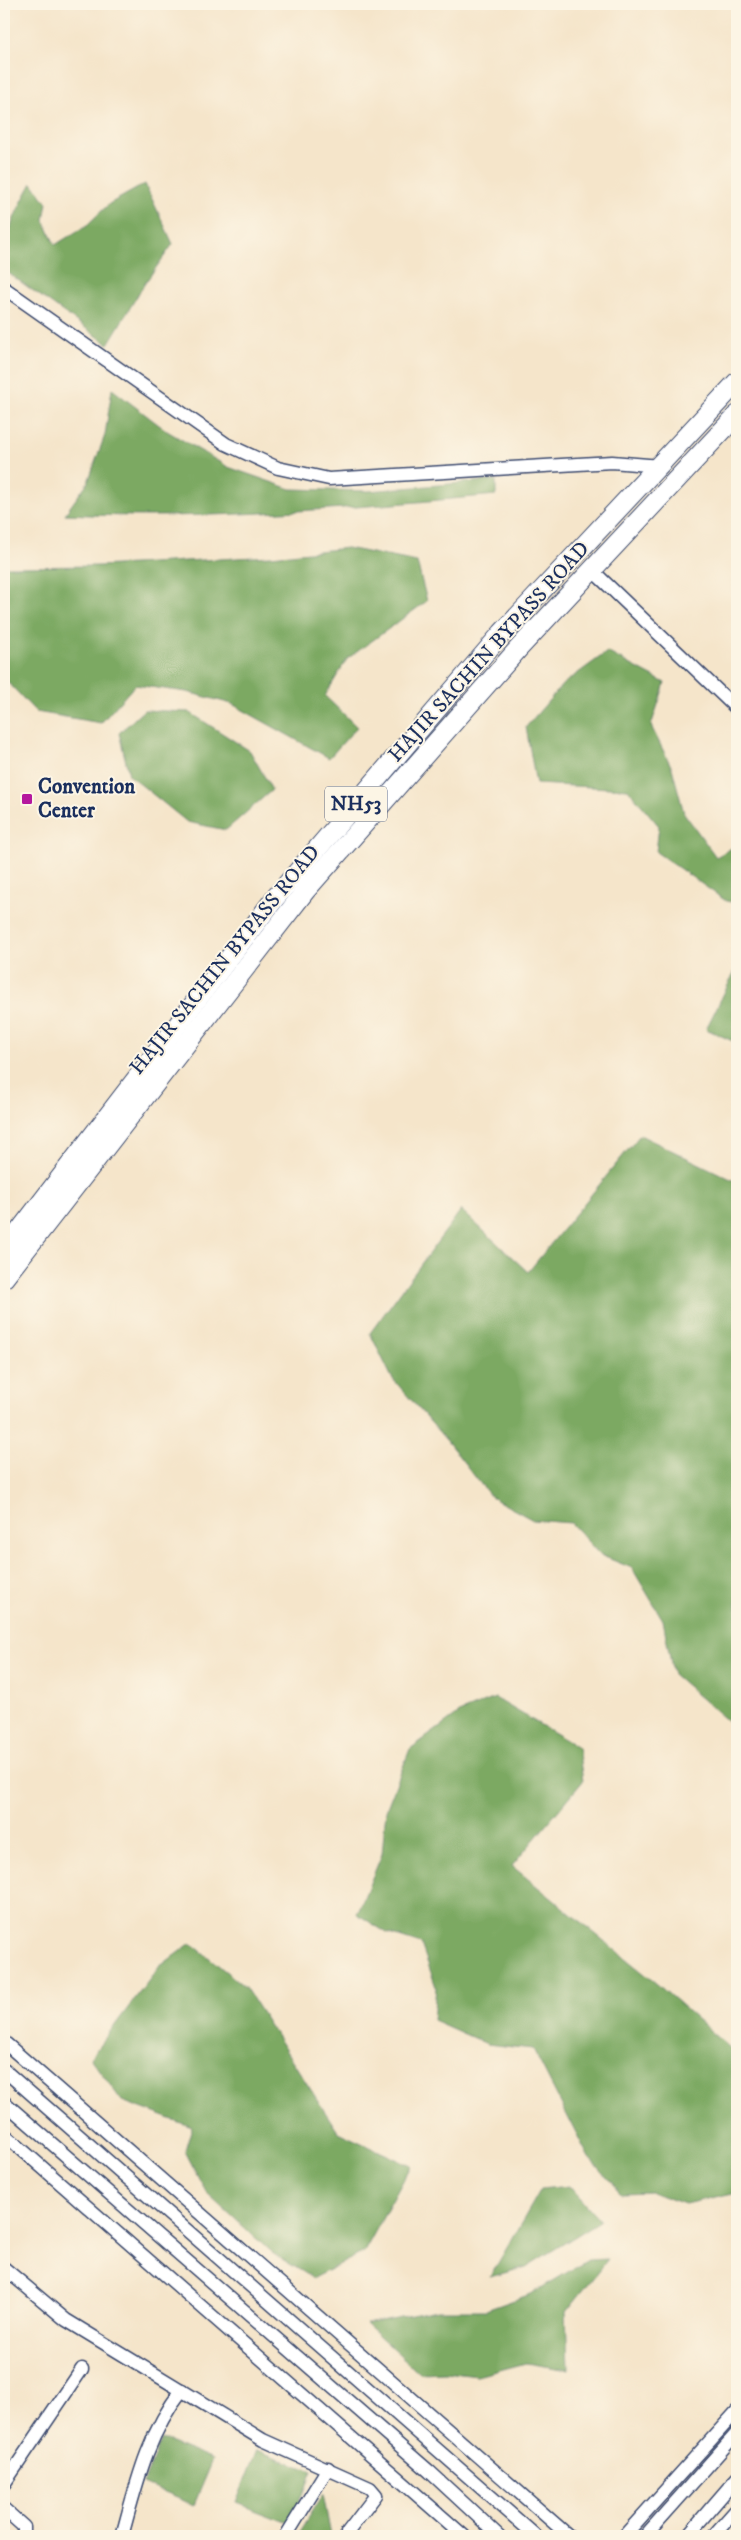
<svg xmlns="http://www.w3.org/2000/svg" width="741" height="2540" font-family="'IM FELL DW Pica',serif">
<style>
.forest{fill:#7ba962;stroke:#4b6c60}
.lines{fill:none;stroke-linecap:round;stroke-linejoin:round}
.minor-casing{stroke:#3c4a6e;stroke-width:15}
.highway-casing{stroke:#3c4a6e;stroke-width:21}
.minor{stroke:#fff;stroke-width:12}
.highway{stroke:#fff;stroke-width:19}
.poi-dot{fill:#b5179e;stroke:#fcf5e5;stroke-width:2}
.labels{text-anchor:middle;dominant-baseline:central;stroke-width:4;stroke-linejoin:round;paint-order:stroke}
.shield{fill:#fcf5e5;stroke:#5e6a86;stroke-width:1}
.shield-label{font-size:20px;font-weight:bold;fill:#1b2f5e}
.street-label{font-size:21px;fill:#1b2f5e;stroke:#fcf5e5}
.poi-label{font-size:21px;font-weight:bold;fill:#1b2f5e;stroke:#fcf5e5;text-anchor:start}
</style>
<rect width="100%" height="100%" fill="#fcf5e5"/>
<filter id="ink" filterUnits="userSpaceOnUse"><feTurbulence type="fractalNoise" baseFrequency=".02" numOctaves="2"/><feDisplacementMap in="SourceGraphic" scale="10" xChannelSelector="R" yChannelSelector="G"/><feConvolveMatrix kernelMatrix="1 2 1 2 8 2 1 2 1" color-interpolation-filters="sRGB"/></filter>
<filter id="wash" filterUnits="userSpaceOnUse"><feTurbulence type="fractalNoise" baseFrequency=".0096" numOctaves="4" result="noise"/><feDisplacementMap in="SourceGraphic" scale="20" xChannelSelector="R" yChannelSelector="G"/><feGaussianBlur stdDeviation="1.12" result="paint"/><feColorMatrix in="noise" values="0 0 0 0 0 0 0 0 0 0 0 0 0 0 0 0 0 1.4 0 .05"/><feComposite in="paint" operator="in"/></filter>
<g filter="url(#wash)">
<rect width="100%" height="100%" fill="#f5e5ca"/>
<!-- forest -->
<g class="forest">
<path d="M32,183L47,203L44,220L55,245L87,225L109,204L145,184L173,244L145,283L108,344L4,270C4,235 15,213 32,183Z"/>
<path d="M112,389L167,431L228,467L291,489L369,491L496,480V495C353,508 209,521 65,514L88,482L105,435Z"/>
<path d="M347,548L417,562L427,601L347,659L325,696L357,727L329,758L232,704L187,692L135,685L101,723L36,712L4,678V567L99,566L271,556Z"/>
<path d="M607,652L665,683L651,726L672,768L684,813L716,857L737,845V903L726,901L656,852L659,826L628,789L536,784L526,727L563,684Z"/>
<path d="M144,710L189,712L250,751L272,790L226,830L187,822L129,775L119,733Z"/>
<path d="M737,967V1043L706,1029Z"/>
<path d="M640,1135L737,1182V1729L673,1674L663,1620L632,1568L600,1555L571,1523L533,1520L491,1497L447,1441L392,1378L370,1333L461,1210L528,1272Z"/>
<path d="M495,1698L578,1747L583,1781L512,1866L657,1984L737,2054V2192L685,2204L651,2192L621,2193L589,2158L533,2049L487,2044L433,2020L436,1987L421,1944L387,1933L357,1914L382,1854L386,1810L410,1749L461,1712Z"/>
<path d="M191,1943L245,1987L338,2132L411,2166L364,2252L313,2278L272,2253L206,2192L185,2151L192,2127L122,2101L90,2058L159,1967Z"/>
<path d="M569,2186L600,2221L526,2267L490,2277L541,2189Z"/>
<path d="M608,2259L566,2312L568,2370L526,2363L477,2376L445,2372L420,2373L366,2324L437,2310H486L531,2294L588,2260Z"/>
<path d="M161,2439L213,2460L194,2505L143,2484Z"/>
<path d="M257,2450L312,2471L291,2524L236,2503Z"/>
<path d="M323,2494L331,2536H297Z"/>
</g>
</g>
<g filter="url(#ink)">
<g class="lines">
<!-- minor casing -->
<g class="minor-casing">
<g id="minor">
<path d="M4,288L226,444L278,468L329,479L612,462L660,466"/>
<path d="M592,570L737,709"/>
<path d="M4,2042L569,2536"/>
<path d="M4,2070L536,2536"/>
<path d="M4,2102L430,2472L499,2536"/>
<path d="M4,2134L464,2536"/>
<path d="M4,2268L66,2320L263,2440L370,2488L376,2495L347,2533L348,2536"/>
<path d="M4,2484L82,2369"/>
<path d="M4,2509L24,2527V2536"/>
<path d="M122,2536C136,2485 148,2433 182,2390"/>
<path d="M286,2536L328,2468"/>
<path d="M624,2536L737,2411"/>
<path d="M645,2536L737,2433"/>
<path d="M687,2536L737,2478"/>
<path d="M713,2536L737,2509"/>
</g>
</g>
<!-- highway casing -->
<g class="highway-casing">
<g id="highway">
<path d="M4,1251L276,897L502,633L737,382"/>
<path d="M4,1278L306,890L519,648L737,415"/>
</g>
</g>
<!-- minor -->
<use href="#minor" class="minor"/>
<!-- highway -->
<use href="#highway" class="highway"/>
</g>
</g>
<!-- markers -->
<rect class="poi-dot" x="21" y="793" width="12" height="12" rx="2.5"/>
<g class="labels">
<!-- shield labels -->
<rect class="shield" x="325" y="786.5" width="62" height="35" rx="4"/>
<g class="shield-label">
<text x="356" y="804">NH53</text>
</g>
<!-- street labels -->
<g class="street-label">
<text transform="translate(489 652) rotate(-48)">HAJIR SACHIN BYPASS ROAD</text>
<text transform="translate(225 960) rotate(-51)">HAJIR SACHIN BYPASS ROAD</text>
</g>
<!-- poi labels -->
<g class="poi-label">
<text x="38" y="787">Convention<tspan x="38" dy="24">Center</tspan></text>
</g>
</g>
<!-- margin -->
<rect width="741" height="2540" fill="none" stroke="#fcf5e5" stroke-width="20"/>
</svg>
